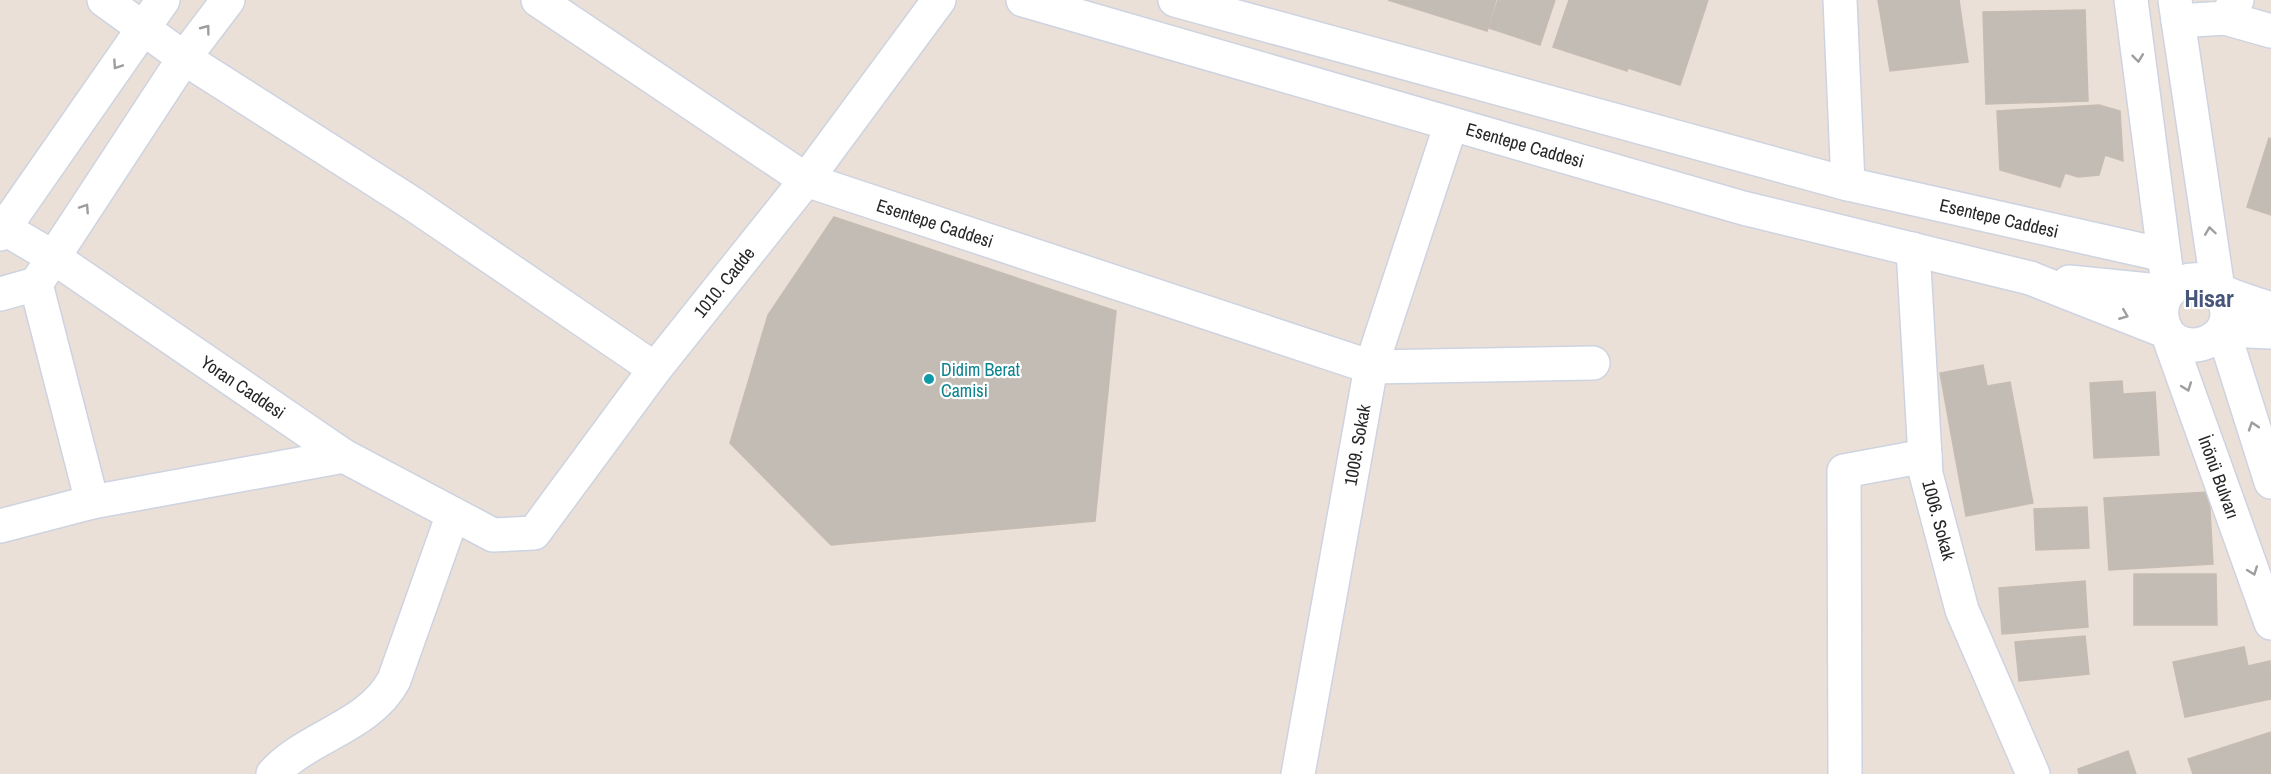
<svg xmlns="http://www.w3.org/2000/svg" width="2271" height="774" font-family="'Archivo Narrow',sans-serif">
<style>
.building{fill:#c2bcb4;stroke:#c6bcb2;stroke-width:1.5}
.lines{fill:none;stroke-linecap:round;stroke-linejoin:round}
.street-casing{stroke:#cdd3e1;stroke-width:36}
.secondary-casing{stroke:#cdd3e1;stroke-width:36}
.street{stroke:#fff;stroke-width:33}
.secondary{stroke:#fff;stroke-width:33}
.oneway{stroke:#9e9e9e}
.culture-dot{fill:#0f9aa8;stroke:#fff;stroke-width:2}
.labels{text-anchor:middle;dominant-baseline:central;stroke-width:4.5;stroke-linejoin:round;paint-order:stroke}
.street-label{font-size:18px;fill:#272727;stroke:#fff}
.culture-label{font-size:18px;fill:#0d838f;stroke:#fff;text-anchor:start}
.district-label{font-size:24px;font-weight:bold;fill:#465579;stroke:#fff}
</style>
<rect width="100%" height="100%" fill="#ebe0d7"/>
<!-- building -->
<g class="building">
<path d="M1388,0H1496L1487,31Z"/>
<path d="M1498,0H1555L1540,45L1489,28Z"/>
<path d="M1569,0H1708L1680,85L1628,68L1627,71L1553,47Z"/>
<path d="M1878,0H1959L1968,62L1890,71Z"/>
<path d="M2085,10L2088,101L1986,104L1983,12Z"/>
<path d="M2099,105L2120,111L2123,161L2105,155L2099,175L2078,177L2065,173L2060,187L2000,170L1997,111Z"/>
<path d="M2269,138L2271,139V215L2247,207Z"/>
<path d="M834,217L1116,311L1095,521L831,545L730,443L768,315Z"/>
<path d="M1983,365L1987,386L2010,382L2033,503L1966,516L1940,373Z"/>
<path d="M2122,381L2123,394L2155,392L2159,455L2094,458L2090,383Z"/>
<path d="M2209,492L2213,564L2109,570L2104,498Z"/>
<path d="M2087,507L2089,548L2036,550L2034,509Z"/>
<path d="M2134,574H2216L2217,625H2134Z"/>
<path d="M2085,581L2088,627L2002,634L1999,588Z"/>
<path d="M2085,636L2089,674L2019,681L2015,642Z"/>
<path d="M2244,647L2248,666L2270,661L2271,699L2185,717L2173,662Z"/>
<path d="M2271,732V774H2193L2188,759Z"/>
<path d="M2128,751L2136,774H2079L2078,769Z"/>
</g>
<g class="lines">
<!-- street casing -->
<g class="street-casing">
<g id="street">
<path d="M104,0L184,58L413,204L655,369"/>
<path d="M538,0L806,180L1371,367L1593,363"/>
<path d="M1023,0L1743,208L2030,278"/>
<path d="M1175,0L1848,184L2164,255"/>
<path d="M1840,0L1848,184"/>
<path d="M2225,18L2271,31"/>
<path d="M2178,21L2225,18L2237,0"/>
<path d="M0,226L53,257L344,456L493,535L534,533L655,369L806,180L939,0"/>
<path d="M0,234L163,0"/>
<path d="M1913,249L1926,474L1962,610L2033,774"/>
<path d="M36,284L92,502"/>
<path d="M0,294L36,284L184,58L228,0"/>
<path d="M0,526L92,502L344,456"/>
<path d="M273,774C307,736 369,727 394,680L453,514"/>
<path d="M1298,774L1371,367L1451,124"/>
<path d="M1845,774L1844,471L1925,456"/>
</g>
</g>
<!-- secondary casing -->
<g class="secondary-casing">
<g id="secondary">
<path d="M2131,0L2169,292"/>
<path d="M2175,0L2218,289C2254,342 2169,369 2162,317C2161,308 2163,299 2169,291C2176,283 2188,279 2198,280C2206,281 2212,286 2219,290C2235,298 2254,303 2271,309"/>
<path d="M2030,278L2167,332L2271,623"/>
<path d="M2069,282L2169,292"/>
<path d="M2223,330L2271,482"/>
<path d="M2223,330L2271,332"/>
</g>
</g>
<!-- street -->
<use href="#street" class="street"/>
<!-- secondary -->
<use href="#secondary" class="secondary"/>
</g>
<!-- one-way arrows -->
<defs><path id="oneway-chevron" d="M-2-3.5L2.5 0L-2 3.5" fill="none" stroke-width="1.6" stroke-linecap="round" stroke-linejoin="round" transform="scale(1.5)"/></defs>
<g class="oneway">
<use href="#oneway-chevron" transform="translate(206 29) rotate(-53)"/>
<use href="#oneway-chevron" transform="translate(2138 58) rotate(83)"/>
<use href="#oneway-chevron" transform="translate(117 65) rotate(124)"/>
<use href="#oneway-chevron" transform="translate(85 208) rotate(-57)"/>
<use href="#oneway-chevron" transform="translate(2210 231) rotate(-98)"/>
<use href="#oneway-chevron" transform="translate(2124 315) rotate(22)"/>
<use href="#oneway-chevron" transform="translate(2187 387) rotate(70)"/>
<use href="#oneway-chevron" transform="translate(2253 426) rotate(-108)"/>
<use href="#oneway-chevron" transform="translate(2253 571) rotate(70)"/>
</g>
<!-- markers -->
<circle class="culture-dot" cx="929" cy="379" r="6"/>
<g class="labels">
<!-- street labels -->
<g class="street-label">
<text transform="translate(1525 145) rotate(16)">Esentepe Caddesi</text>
<text transform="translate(1999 218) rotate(13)">Esentepe Caddesi</text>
<text transform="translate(935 223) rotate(18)">Esentepe Caddesi</text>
<text transform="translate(724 282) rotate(-51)">1010. Cadde</text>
<text transform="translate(243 387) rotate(34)">Yoran Caddesi</text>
<text transform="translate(1357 445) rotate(-80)">1009. Sokak</text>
<text transform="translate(2219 477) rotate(70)">İnönü Bulvarı</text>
<text transform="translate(1939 520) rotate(75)">1006. Sokak</text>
</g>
<!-- culture labels -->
<g class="culture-label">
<text x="941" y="369">Didim Berat<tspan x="941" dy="21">Camisi</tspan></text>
</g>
<!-- district labels -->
<g class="district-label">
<text x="2209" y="298">Hisar</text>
</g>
</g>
</svg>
